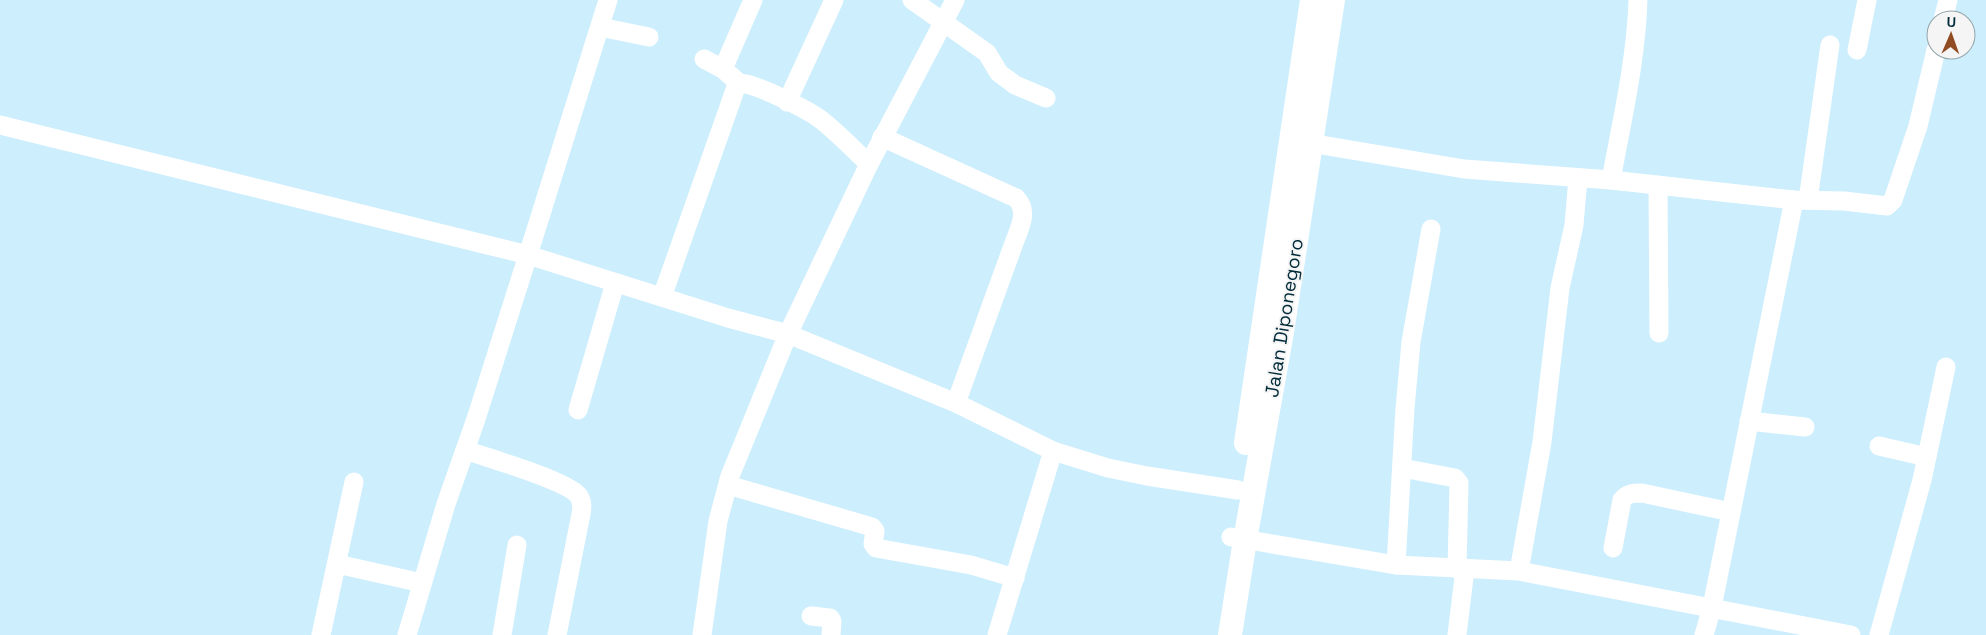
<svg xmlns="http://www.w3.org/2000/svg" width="1986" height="635" font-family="'Space Grotesk',sans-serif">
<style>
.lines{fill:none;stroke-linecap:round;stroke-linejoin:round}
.minor{stroke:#fff;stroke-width:19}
.major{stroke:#fff;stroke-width:24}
.labels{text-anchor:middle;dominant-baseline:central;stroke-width:4;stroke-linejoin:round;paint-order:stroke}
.street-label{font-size:19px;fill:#032c3a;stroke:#f5f5f5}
</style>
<rect width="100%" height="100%" fill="#cdeefd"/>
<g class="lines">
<!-- minor -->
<g class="minor">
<path d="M912,0L987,53L999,73L1015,85L1046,98"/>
<path d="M1943,20L1948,0"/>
<path d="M600,27L649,37"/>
<path d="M1857,50L1867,0"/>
<path d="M704,59L723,69"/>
<path d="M739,83L723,69L753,0"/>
<path d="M787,102L834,0"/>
<path d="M0,125L528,255L608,0"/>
<path d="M882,137L1016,198C1029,211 1020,227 1014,243L956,403"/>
<path d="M1298,141L1464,169L1611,180L1794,200L1844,201L1887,206L1893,200L1918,126L1936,50"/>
<path d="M1611,180C1622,120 1636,61 1638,0"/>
<path d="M1658,185L1659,333"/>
<path d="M1808,200L1830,45"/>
<path d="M662,297L735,90L739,83C755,83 806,109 820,119C837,132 853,149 869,164"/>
<path d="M578,410L615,283"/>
<path d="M1749,421L1805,427"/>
<path d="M1879,446L1927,457"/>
<path d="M465,450C488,458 565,480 578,495C583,501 582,508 581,514L557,635"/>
<path d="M1402,468L1455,478L1459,483L1457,569"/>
<path d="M728,485L872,527L875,531L873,544L876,548L971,565L1015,578"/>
<path d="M1231,537L1396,565L1519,571L1851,635"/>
<path d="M1613,548L1622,500C1627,493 1634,493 1642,493L1731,512"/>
<path d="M337,564L422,583"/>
<path d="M1396,565L1405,408L1411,342L1431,229"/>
<path d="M1519,571L1542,442L1560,288L1574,225L1578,178"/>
<path d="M811,616L830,618L832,621L831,635"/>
<path d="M321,635L354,482"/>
<path d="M407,635L446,504L476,419L528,255L728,318L788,334L956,403L1053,451L1108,468L1147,476L1238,490"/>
<path d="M502,635L517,545"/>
<path d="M702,635L718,521L730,476L788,334L869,164L955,0"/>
<path d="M997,635L1053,451"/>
<path d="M1457,635L1465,569"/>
<path d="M1704,635L1712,607L1794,200"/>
<path d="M1879,635L1922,480L1946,367"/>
</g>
<!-- major -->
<g class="major">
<path d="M1246,443L1312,0"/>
<path d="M1230,635L1245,540L1282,332L1333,0"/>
</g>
</g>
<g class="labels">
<!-- street labels -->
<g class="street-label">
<text transform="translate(1284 318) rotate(-81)">Jalan Diponegoro</text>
</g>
</g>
<!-- north arrow -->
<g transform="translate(1951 35) rotate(2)"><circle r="24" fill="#f5f5f5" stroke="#94a5aa"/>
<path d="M0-4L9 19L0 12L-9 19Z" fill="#924c24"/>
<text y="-8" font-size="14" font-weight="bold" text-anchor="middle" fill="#032c3a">U</text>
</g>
</svg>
